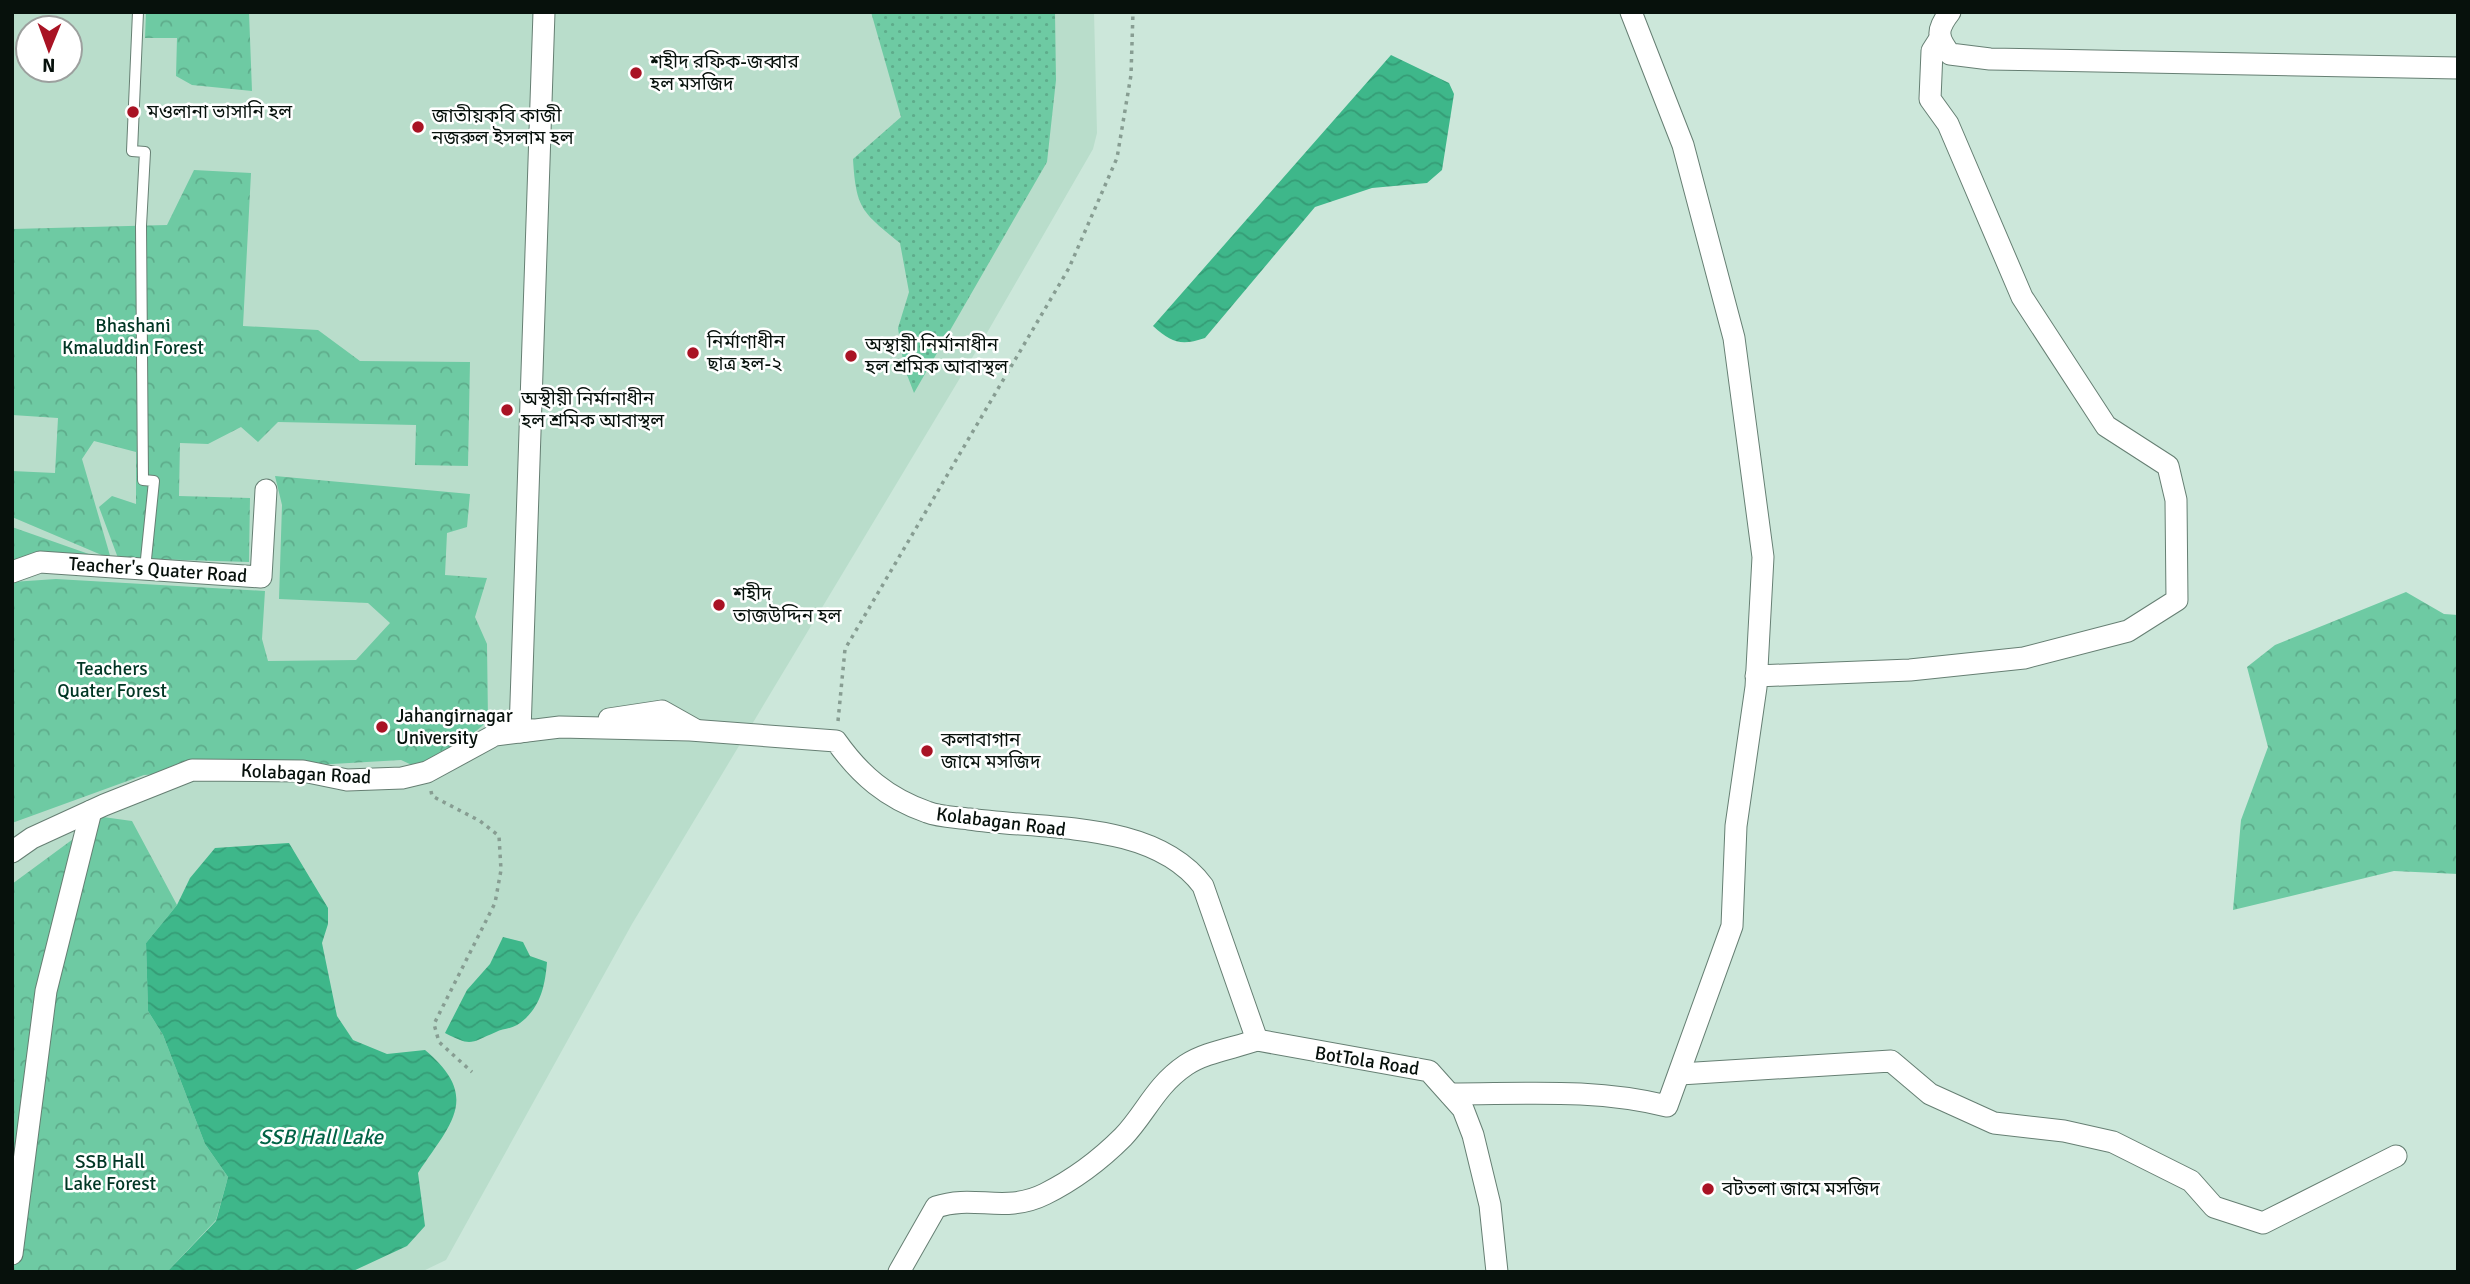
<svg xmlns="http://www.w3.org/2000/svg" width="2470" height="1284" font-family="Signika,'Noto Sans Bengali',sans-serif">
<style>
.built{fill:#b9ddcb;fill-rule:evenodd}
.grass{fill:url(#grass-dots)}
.forest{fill:url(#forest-crowns)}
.water{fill:url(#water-waves)}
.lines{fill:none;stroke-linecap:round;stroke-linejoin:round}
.service-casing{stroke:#667f73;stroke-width:12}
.minor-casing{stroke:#667f73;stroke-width:23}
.path{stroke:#879d92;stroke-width:3.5;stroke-dasharray:3.5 5;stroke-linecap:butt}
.service{stroke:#fff;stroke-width:10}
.minor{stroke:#fff;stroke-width:21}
.poi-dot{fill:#a91324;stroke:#fff;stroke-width:2.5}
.labels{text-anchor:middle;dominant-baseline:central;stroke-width:5;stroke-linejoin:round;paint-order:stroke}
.poi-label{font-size:19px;fill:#07110c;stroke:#fff;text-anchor:start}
.park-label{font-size:19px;fill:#003624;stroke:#fff}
.street-label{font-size:19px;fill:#07110c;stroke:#fff}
.water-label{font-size:21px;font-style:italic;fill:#006245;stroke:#fff}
</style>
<defs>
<pattern id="grass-dots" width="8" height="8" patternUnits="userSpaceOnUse" patternTransform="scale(1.75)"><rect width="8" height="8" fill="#6ecaa3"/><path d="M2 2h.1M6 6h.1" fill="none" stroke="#5eac8b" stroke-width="1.8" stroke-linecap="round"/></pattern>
<pattern id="forest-crowns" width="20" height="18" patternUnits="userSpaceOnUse" patternTransform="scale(1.75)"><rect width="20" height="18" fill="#6ecaa3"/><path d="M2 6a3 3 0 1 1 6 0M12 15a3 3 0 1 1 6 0" fill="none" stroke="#5eac8b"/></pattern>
<pattern id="water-waves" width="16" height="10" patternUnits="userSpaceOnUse" patternTransform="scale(1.75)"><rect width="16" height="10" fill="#3eb78a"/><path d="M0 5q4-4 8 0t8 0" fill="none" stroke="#359c76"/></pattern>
</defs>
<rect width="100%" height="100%" fill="#cce7da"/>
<!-- built -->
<path class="built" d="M12,12H1094L1097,133L1093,149L984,338L632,924L446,1260L421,1272H12ZM28,28H70V70H28Z"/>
<!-- grass -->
<path class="grass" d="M871,12H1055L1056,80L1047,162L914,393L904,367L898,328L909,292L900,243C862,212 856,209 853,159L901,117Z"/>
<!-- forest -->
<g class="forest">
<path d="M146,12H249L252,91L192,85L176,76L177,38H145Z"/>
<path d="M194,170L251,173L243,326L318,330L360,361L470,362L468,466L415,465L416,425L278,422L258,442L241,427L208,444L180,443L179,496L250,498L249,562L118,558L99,507L112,496L136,504V452L94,441L82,459L111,559L12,517V471L55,473L58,418L12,415V229L167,225Z"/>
<path d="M275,476L470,494L467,527L447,533L445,575L487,578L475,617L487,644L488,721L427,772L401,760L144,775L12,823V582L56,579L265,591L262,639L268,661L356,660L390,623L368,603L279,599L282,505Z"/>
<path d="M12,527L103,559L12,565Z"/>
<path d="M2406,592L2444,614L2458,615V874L2394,871L2233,910L2241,820L2268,747L2247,667L2275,645Z"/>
<path d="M103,817L132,821L177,905L146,943L148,1011L163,1035L205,1144L228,1177L216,1220L167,1272H12V884Z"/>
</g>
<!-- water -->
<g class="water">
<path d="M1391,55L1449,83L1454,94L1442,170L1427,183L1372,188L1315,207L1205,338C1181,346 1172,343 1153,326Z"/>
<path d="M289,843L328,908V924L322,943L337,1016L353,1040L387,1054L425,1050C482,1098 450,1124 418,1173L425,1226L407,1246L351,1272H167L216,1221L228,1177L205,1144L163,1035L148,1011L146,943L177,905L190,878L215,848Z"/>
<path d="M503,937L523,942L530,956L547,962C545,987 540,1010 517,1025C510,1029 502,1029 496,1032C470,1043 472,1047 445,1033L467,990L490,964Z"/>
</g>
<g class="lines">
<!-- service casing -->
<g class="service-casing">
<path id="service" d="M138,12L132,151L145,152L141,226L143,480L154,481L145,569"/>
</g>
<!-- minor casing -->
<g class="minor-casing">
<g id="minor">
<path d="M1950,12C1936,30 1937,37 1950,54L1990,59L2458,68"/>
<path d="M12,572L40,562L261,577L266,490"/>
<path d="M1756,676L1910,670L2024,658L2128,631L2177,600L2176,500L2168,466L2106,426L2022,297L1948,124L1930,99L1932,51L1939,40"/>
<path d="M609,719L662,711L694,729"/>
<path d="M532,730L520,732L544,12"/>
<path d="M12,852L32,838L104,805L192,770L303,771L347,780L402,778L427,772L495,735L560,727L690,730L836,741C860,775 887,798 927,812C940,817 955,817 969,819C1043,830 1154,820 1203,886L1257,1040"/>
<path d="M1257,1040L1429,1071L1463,1109L1473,1135L1490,1205L1497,1272"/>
<path d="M1680,1074L1891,1061L1930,1094L1994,1123L2064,1131L2113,1142L2191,1181L2214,1207L2263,1223L2396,1156"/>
<path d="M1450,1094C1524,1094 1594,1088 1667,1106L1732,926L1736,826L1756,687L1763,557L1734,338L1683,145L1631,12"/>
<path d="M12,1254L46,991L91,811"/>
<path d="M899,1272L936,1207C974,1194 1005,1214 1045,1194C1073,1180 1101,1159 1123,1137C1146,1113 1155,1086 1186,1065C1205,1052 1235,1048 1257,1040"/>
</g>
</g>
<!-- path -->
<g class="path">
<path d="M838,721L845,649L1069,268L1117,158L1131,75L1133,12"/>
<path d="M431,791L432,796L480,821L499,836L501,870L495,903L434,1024L439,1042L472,1072"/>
</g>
<!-- service -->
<use href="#service" class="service"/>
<!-- minor -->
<use href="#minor" class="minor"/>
</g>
<!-- markers -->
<g class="poi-dot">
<circle cx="636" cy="73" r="7"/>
<circle cx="133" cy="112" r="7"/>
<circle cx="418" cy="127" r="7"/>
<circle cx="693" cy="353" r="7"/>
<circle cx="851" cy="356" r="7"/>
<circle cx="507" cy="410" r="7"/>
<circle cx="719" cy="605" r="7"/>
<circle cx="382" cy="727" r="7"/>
<circle cx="927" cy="751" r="7"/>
<circle cx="1708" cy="1189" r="7"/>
</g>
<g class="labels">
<!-- poi labels -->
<g class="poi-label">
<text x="650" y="62">শহীদ রফিক-জব্বার<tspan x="650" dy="22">হল মসজিদ</tspan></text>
<text x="147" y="112">মওলানা ভাসানি হল</text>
<text x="432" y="116">জাতীয়কবি কাজী<tspan x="432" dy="22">নজরুল ইসলাম হল</tspan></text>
<text x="707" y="342">নির্মাণাধীন<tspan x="707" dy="22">ছাত্র হল-২</tspan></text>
<text x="865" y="345">অস্থায়ী নির্মানাধীন<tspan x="865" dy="22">হল শ্রমিক আবাস্থল</tspan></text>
<text x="521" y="399">অস্থীয়ী নির্মানাধীন<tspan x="521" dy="22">হল শ্রমিক আবাস্থল</tspan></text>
<text x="733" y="594">শহীদ<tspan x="733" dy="22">তাজউদ্দিন হল</tspan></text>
<text x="396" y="716">Jahangirnagar<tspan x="396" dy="22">University</tspan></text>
<text x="941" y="740">কলাবাগান<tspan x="941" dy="22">জামে মসজিদ</tspan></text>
<text x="1722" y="1189">বটতলা জামে মসজিদ</text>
</g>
<!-- park labels -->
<g class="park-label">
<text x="133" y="326">Bhashani<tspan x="133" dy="22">Kmaluddin Forest</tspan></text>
<text x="112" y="669">Teachers<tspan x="112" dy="22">Quater Forest</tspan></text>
<text x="110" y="1162">SSB Hall<tspan x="110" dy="22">Lake Forest</tspan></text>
</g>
<!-- street labels -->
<g class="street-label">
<text transform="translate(158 570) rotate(4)">Teacher's Quater Road</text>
<text transform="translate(306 774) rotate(3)">Kolabagan Road</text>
<text transform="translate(1001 822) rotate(7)">Kolabagan Road</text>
<text transform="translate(1367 1061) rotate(9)">BotTola Road</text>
</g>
<!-- water labels -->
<g class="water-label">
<text x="321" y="1137">SSB Hall Lake</text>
</g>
</g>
<!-- border -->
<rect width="2470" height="1284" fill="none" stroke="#07110c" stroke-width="28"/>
<!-- north arrow -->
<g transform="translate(49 49) rotate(181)"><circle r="33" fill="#ffffff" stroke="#9ca09e" stroke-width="2"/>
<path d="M0-5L12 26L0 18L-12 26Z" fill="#a91324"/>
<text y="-10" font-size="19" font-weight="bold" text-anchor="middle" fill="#07110c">N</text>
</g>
</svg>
